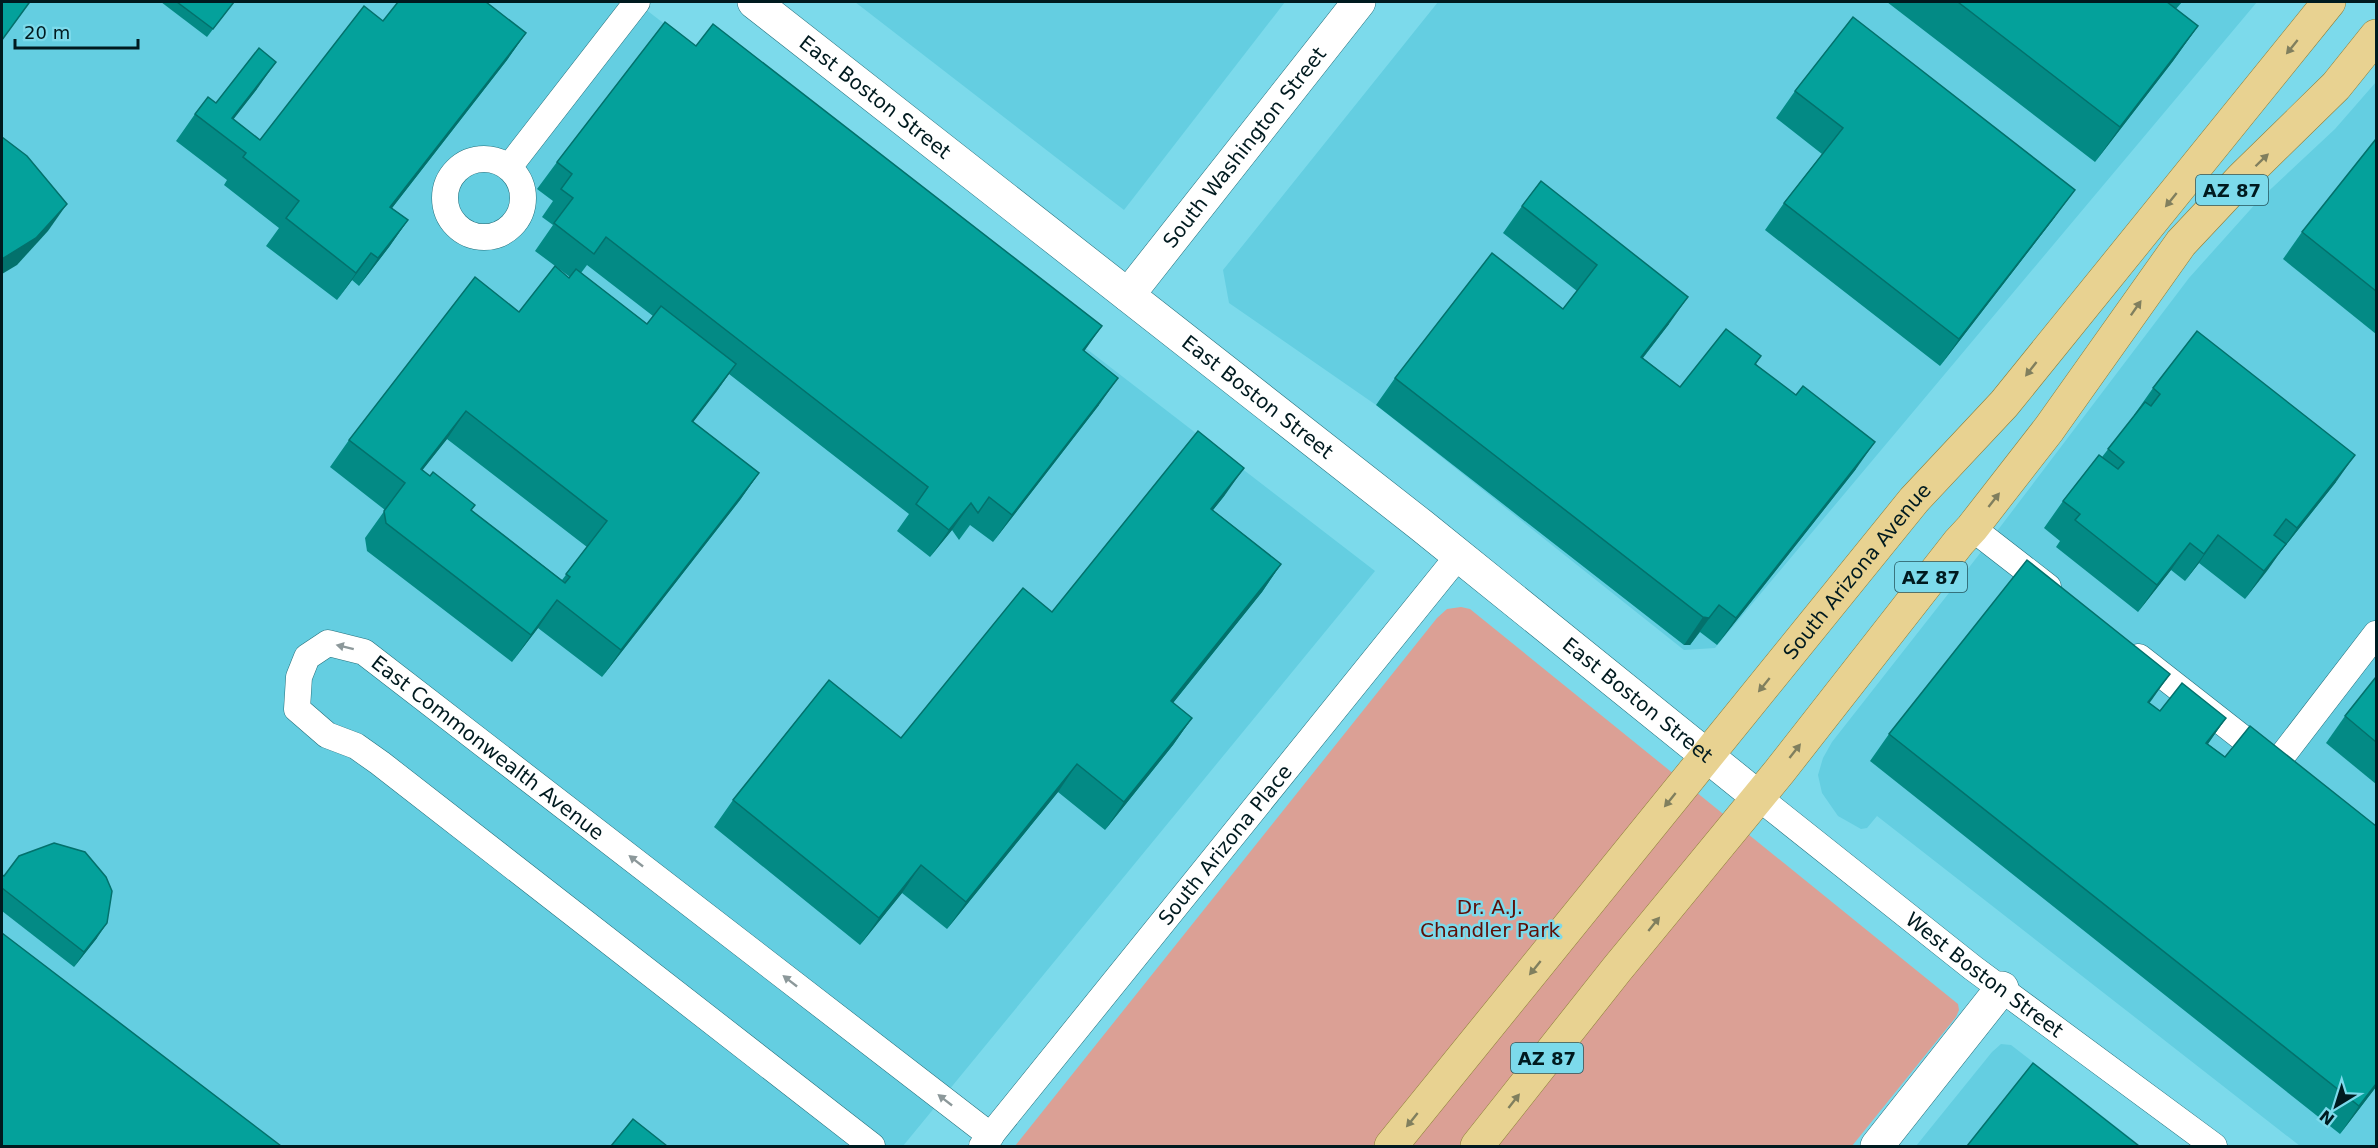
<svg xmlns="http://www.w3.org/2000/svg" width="2378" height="1148" font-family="'DejaVu Sans',sans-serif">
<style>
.built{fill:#64cee1}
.green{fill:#dba095}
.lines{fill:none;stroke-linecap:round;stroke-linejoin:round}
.service-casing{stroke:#25707c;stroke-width:27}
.minor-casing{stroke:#25707c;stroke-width:34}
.primary-casing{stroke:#8c7e39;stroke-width:34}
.service{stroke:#fff;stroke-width:26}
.minor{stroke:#fff;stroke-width:33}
.primary{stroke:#e8d291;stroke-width:33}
.wall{fill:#038a85;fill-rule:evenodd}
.shaded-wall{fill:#03716c}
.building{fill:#04a19b;stroke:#03716c;stroke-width:1.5;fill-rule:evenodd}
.oneway{fill:#807f5e}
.oneway2{fill:#8c989a}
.labels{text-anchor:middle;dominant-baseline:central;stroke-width:5;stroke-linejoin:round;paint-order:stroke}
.shield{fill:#7cdaeb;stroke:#25545c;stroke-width:1.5}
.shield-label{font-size:18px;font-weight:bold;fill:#001a1f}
.street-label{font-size:20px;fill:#001a1f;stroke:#7cdaeb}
.park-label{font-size:20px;fill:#5e1008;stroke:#7cdaeb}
</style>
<rect width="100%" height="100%" fill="#7cdaeb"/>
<!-- built -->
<g class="built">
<path d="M2,2H636L1375,571L903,1146H2Z"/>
<path d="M855,2H1285L1124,210Z"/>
<path d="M1438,2H2257L1715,648L1684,650L1376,405L1229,303L1223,270Z"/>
<path d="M2376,82V1146H2300L1877,816L1867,828L1861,829L1838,816L1822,793L1818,775L1823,758L1832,742L1985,547L2189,278L2258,201L2335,129Z"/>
<path d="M2001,1044L2011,1045L2141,1146H1916L1992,1052Z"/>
</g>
<!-- green -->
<path class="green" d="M1461,607L1470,609L1958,1004L1959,1010L1956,1017L1852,1146H1015L1437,618L1447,609Z"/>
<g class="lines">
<!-- service casing -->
<g class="service-casing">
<g id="service">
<circle cx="484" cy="198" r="39"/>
<path d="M509,167L637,2"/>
<path d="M1972,528L2048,587"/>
<path d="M2139,657L2268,758"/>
<path d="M2276,764L2376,634"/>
<path id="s1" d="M1758,797L1973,968L2214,1146"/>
<path id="s2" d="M872,1146L380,763L356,746L327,735L297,709L299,677L307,657L328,643L364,652L991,1136"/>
<path id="s3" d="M982,1146L1459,555"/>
</g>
</g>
<!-- minor casing -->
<g class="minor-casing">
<g id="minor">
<path id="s4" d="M754,2L1421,525L1758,797"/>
<path id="s5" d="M1128,295L1359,2"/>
<path d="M1877,1146L2002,988"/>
</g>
</g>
<!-- primary casing -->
<g class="primary-casing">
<g id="primary">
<path id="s6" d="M1391,1146L1914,500L2004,404L2329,2"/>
<path d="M1477,1146L1617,969L1779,772L1959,542L1972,528L2049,429L2181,243L2242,178L2336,86L2376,36"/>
</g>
</g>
<!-- service -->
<use href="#service" class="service"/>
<!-- minor -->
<use href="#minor" class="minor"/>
<!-- primary -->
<use href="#primary" class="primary"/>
</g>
<!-- wall -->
<g class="wall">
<path d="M161,2H234L207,37Z"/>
<path d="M1887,2H2182L2176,9L2198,26L2173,61L2095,162Z"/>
<path d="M383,21L526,33L507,60L392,208L408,220L389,247L359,286L352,280L337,300L266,246L279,228L224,185L227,180L176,141L195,114L216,103L257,89L233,119L260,140Z"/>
<path d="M1795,91L2055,217L1940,366L1765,230L1784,203L1822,154L1776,118Z"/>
<path d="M2376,139V334L2283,259L2302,232Z"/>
<path d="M557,162L1084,351L1099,405L993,542L970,525L959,540L952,530L930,557L897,531L909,514L729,374L693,422L759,473L740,500L602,677L538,628L512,662L367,551L365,538L385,510L330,467L349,440L519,312L570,277L535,251L553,225L542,217L553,201L537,189ZM587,265L653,316L647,324L581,273ZM447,439L587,547L562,580L471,510L422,470Z"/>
<path d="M1541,181L1669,324L1643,358L1680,387L1761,356L1756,364L1856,469L1717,645L1700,632L1690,645H1684L1376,405L1395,378L1563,309L1577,291L1503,233L1522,206Z"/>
<path d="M2153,388L2336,482L2278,555L2245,599L2199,563L2185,581L2171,570L2138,612L2056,547L2060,541L2044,528L2063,501L2102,457L2134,416V415Z"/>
<path d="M1225,495L1213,510L1281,564L1262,592L1173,703L1192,718L1173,745L1105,830L1058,792L947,929L902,893L860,945L714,827L733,800L901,738L1052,612Z"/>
<path d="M2376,677V784L2326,743L2345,716Z"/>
<path d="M2149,703L2160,711L2226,718L2208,744L2225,757L2376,1087L2340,1134L1870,761L1889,734Z"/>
<path d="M2,875L97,938L74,967L2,911Z"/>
</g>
<!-- shaded-wall -->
<g class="shaded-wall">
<path d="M2198,26L2173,61L2095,162L2120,127Z"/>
<path d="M526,33L507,60L371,235L390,207Z"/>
<path d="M276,62L257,89L222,134L232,118Z"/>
<path d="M2075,190L2055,217L1940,366L1959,339Z"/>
<path d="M67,204L48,231L17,265L2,274V259Z"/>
<path d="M408,220L389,247L359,286L378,258Z"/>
<path d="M371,253L352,280L337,300L356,273Z"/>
<path d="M1688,297L1669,324L1622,384L1641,357Z"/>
<path d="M1102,326L1083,353V350Z"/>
<path d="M736,364L717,391L673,448L692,421Z"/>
<path d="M1118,378L1099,405L993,542L1012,515Z"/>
<path d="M466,411L447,439L402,496L421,469Z"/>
<path d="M1875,442L1856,469L1717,645L1736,618Z"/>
<path d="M2355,455L2336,482L2278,555L2297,528Z"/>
<path d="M1244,468L1225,495L1192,536L1211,509Z"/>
<path d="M759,473L740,500L602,677L621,650Z"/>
<path d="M971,503L952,530L930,557L949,530Z"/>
<path d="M2218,535L2199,563L2185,581L2204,554Z"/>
<path d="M2190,543L2171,570L2138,612L2157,585Z"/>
<path d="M2286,544L2267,571L2245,599L2264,571Z"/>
<path d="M1281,564L1262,592L1152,729L1171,701Z"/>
<path d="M557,600L538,628L512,662L531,635Z"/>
<path d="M1719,605L1690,645H1684L1703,617Z"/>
<path d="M2170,674L2151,701L2129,729L2148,702Z"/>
<path d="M1192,718L1173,745L1105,830L1124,802Z"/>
<path d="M2226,718L2207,745L2206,743Z"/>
<path d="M1077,764L1058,792L947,929L966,902Z"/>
<path d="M921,865L902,893L860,945L879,918Z"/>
<path d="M107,923L97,938L74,967L84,952Z"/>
<path d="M2376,1084V1087L2340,1134L2359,1106Z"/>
</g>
<!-- building -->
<g class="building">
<path d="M2,2H27L29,3L2,40Z"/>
<path d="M177,2H234L213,29Z"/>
<path d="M398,2H486L526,33L390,207L408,220L378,258L371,253L356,273L286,218L299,201L243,157L246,153L195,114L208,97L216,103L259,48L276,62L232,118L260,140L364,6L383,21Z"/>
<path d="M1958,2H2167L2198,26L2120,127Z"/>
<path d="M1853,17L2075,190L1959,339L1784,203L1843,128L1795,91Z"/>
<path d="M665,22L696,46L713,24L1102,326L1083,350L1118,378L1012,515L989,497L978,513L971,503L949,530L916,504L928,487L606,237L594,254L554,223L573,198L561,189L572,174L557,162Z"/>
<path d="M2,137L27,156L67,204L36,238L2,259Z"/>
<path d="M2376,139V291L2302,232Z"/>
<path d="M1541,181L1688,297L1641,357L1680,387L1726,329L1761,356L1755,364L1796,395L1803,386L1875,442L1736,618L1719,605L1709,618L1703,617L1395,378L1492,253L1563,309L1597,265L1522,206Z"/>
<path d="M555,266L569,278L576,269L647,324L661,306L736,364L692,421L759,473L621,650L557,600L531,635L386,523L384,511L405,483L349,440L475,277L519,312ZM466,411L607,521L566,574L570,577L565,583L471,510L475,505L433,472L430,476L421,469Z"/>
<path d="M2197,331L2355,455L2297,528L2286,519L2274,535L2286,544L2264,571L2218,535L2204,554L2190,543L2157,585L2075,520L2080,514L2063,501L2099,455L2118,469L2124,462L2108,449L2145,402L2151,406L2160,394L2153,388Z"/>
<path d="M1198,431L1244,468L1211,509L1281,564L1171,701L1192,718L1124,802L1077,764L966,902L921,865L879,918L733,800L829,680L901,738L1023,588L1052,612Z"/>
<path d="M2027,560L2170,674L2148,702L2160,711L2182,683L2226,718L2206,743L2225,757L2250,726L2376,826V1084L2359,1106L1889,734Z"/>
<path d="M2376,677V742L2345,716Z"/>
<path d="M54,843L85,852L106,877L112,891L107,923L84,952L2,888V875L4,876L19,856Z"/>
<path d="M2,933L281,1146H2Z"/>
<path d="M2033,1063L2139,1146H1967Z"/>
<path d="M633,1119L667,1146H611Z"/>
</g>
<!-- one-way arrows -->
<defs><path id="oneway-solid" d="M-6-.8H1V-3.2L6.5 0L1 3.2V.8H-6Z" transform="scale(1.5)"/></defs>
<g class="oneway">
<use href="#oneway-solid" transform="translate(2292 47) rotate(129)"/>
<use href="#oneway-solid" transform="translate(2262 160) rotate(-44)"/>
<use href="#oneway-solid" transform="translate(2171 200) rotate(129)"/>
<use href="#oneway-solid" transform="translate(2136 308) rotate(-55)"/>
<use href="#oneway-solid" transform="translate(2031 369) rotate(128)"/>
<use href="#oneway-solid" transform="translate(1994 500) rotate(-52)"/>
<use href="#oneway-solid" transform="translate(1764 685) rotate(129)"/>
<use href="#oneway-solid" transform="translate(1795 751) rotate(-52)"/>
<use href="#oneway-solid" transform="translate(1670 800) rotate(129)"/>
<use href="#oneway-solid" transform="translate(1654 924) rotate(-51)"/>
<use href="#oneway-solid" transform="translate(1535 968) rotate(129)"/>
<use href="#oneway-solid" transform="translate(1514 1101) rotate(-52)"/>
<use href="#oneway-solid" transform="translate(1412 1120) rotate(129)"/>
</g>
<g class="oneway2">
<use href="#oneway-solid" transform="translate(345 647) rotate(-166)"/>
<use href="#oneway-solid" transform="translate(636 861) rotate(-142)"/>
<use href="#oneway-solid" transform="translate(790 981) rotate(-142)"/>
<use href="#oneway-solid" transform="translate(945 1100) rotate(-142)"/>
</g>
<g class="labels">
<!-- shield labels -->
<g class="shield">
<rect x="2196" y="175" width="72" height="30" rx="4.5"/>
<rect x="1895" y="562" width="72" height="30" rx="4.5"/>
<rect x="1511" y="1043" width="72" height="30" rx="4.5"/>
</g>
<g class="shield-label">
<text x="2232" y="190">AZ 87</text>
<text x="1931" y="577">AZ 87</text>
<text x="1547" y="1058">AZ 87</text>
</g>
<!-- street labels -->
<g class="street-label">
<text stroke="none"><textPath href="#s4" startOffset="154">East Boston Street</textPath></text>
<text stroke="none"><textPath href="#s5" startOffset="188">South Washington Street</textPath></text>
<text stroke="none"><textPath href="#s4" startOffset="640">East Boston Street</textPath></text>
<text stroke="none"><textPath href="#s6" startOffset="740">South Arizona Avenue</textPath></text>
<text stroke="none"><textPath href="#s4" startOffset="1126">East Boston Street</textPath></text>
<text stroke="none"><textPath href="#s2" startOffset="996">East Commonwealth Avenue</textPath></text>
<text stroke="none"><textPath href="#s3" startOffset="387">South Arizona Place</textPath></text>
<text stroke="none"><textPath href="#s1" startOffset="288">West Boston Street</textPath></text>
</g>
<!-- park labels -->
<g class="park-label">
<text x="1490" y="907">Dr. A.J.<tspan x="1490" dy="23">Chandler Park</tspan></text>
</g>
</g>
<!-- border -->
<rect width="2378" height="1148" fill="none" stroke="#001a1f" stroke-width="6"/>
<!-- north arrow -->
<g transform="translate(2336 1106) rotate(218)" stroke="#7cdaeb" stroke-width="4.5" paint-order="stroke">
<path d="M0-4.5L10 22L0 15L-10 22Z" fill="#001a1f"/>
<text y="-9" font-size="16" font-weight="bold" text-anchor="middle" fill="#001a1f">N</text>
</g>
<!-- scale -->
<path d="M15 39v9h123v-9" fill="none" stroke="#001a1f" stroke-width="3"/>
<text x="24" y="39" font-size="18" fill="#001a1f" stroke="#7cdaeb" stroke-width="4.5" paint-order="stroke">20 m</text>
</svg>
